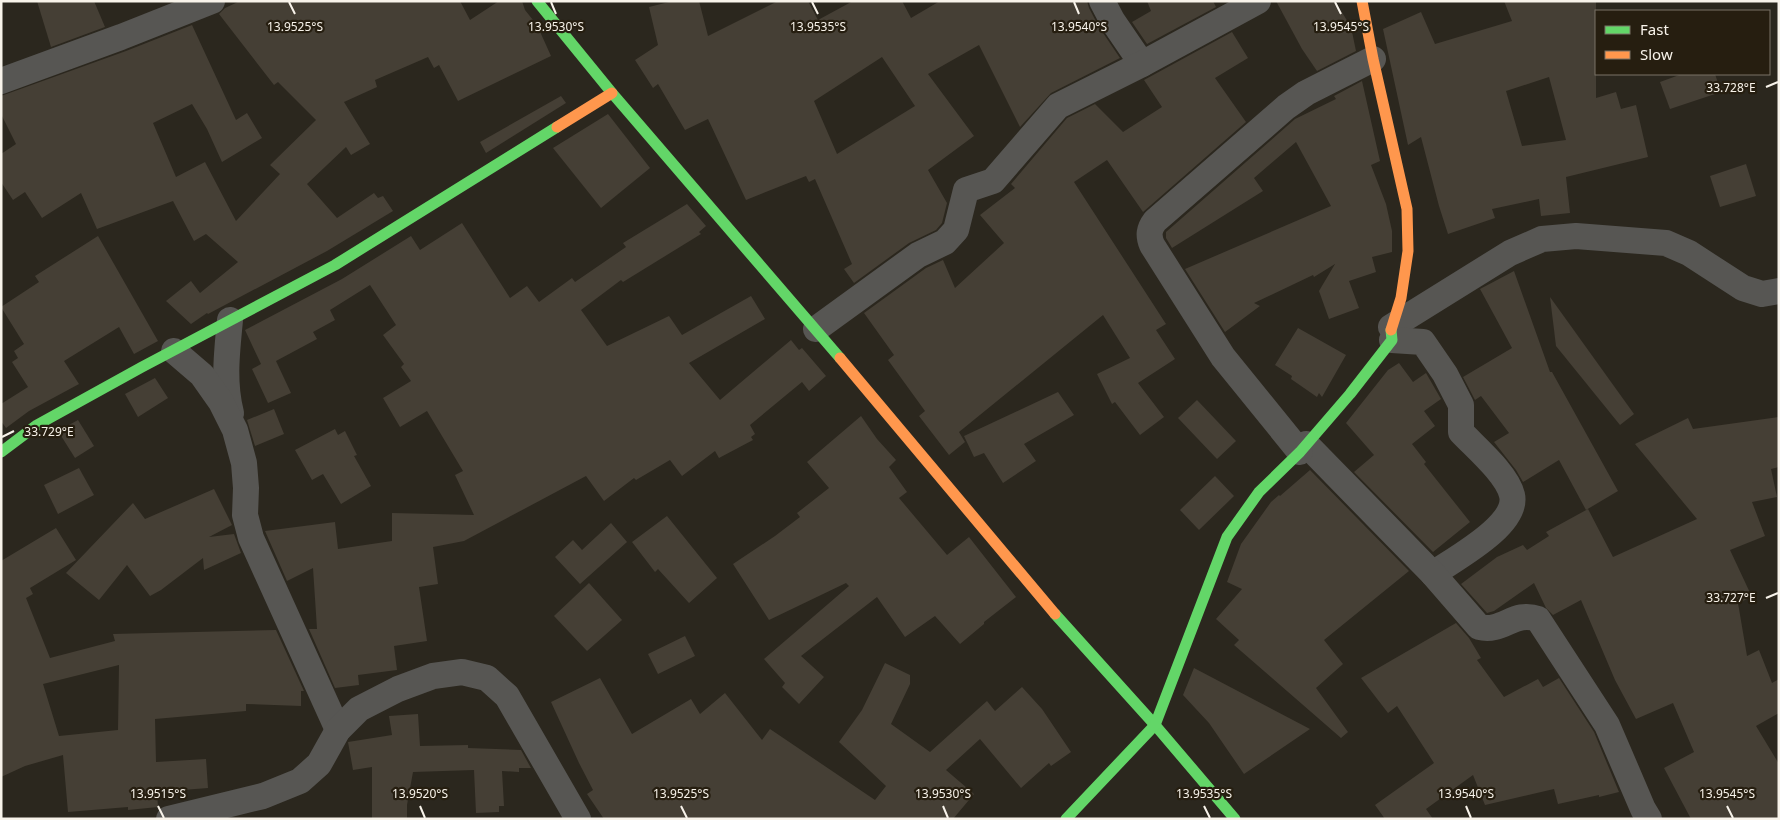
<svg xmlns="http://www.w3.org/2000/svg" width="1780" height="820" font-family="'Noto Sans',sans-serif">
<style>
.building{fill:#453f35;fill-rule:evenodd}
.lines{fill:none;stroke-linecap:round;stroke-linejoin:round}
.street{stroke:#575653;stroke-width:26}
.fast{stroke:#63d668;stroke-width:11}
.slow{stroke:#ff974d;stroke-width:11}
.ticks{fill:none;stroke:#f8f3ea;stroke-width:2}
.ticks-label{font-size:12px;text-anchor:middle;fill:#f8f3ea;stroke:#261e10;stroke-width:4.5;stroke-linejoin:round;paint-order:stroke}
</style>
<rect width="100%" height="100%" fill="#2b271e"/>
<!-- building -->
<g class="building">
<path d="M37,1H94L105,27L51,47Z"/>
<path d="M240,1H460L470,20L499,1H522L525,10L537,25L551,56L458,101L439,65L434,68L428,57L375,80L377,87L344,102L370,144L351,155L346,147L307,184L337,218L374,193L378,198L383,196L393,211L327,251L208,314L207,313L191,324L166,301L191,281L200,293L238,262L206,234L194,241L173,201L97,229L81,193L42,218L25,192L13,200L1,182V154L16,144L1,114V96L126,51L192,25L236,120L247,113L262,138L222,162L207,129L192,104L153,123L176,177L205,162L236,221L280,174L270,165L316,120L278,82L274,85L219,14L225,8Z"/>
<path d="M673,1H699L708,36L778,1H808L818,20L853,1H902L911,18L940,1H1087L1089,8L1099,27L1120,58L1051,93L1020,127L979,45L928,74L974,136L928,170L947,203L942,223L936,230L909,243L854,283L844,269L852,264L815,179L809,182L806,176L746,200L708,119L685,130L658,84L653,88L635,60L658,45L649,7ZM882,57L915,106L837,154L814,101Z"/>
<path d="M1147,1H1213L1216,7L1147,44L1132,22L1151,11Z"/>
<path d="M1276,1H1335L1351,27L1356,51L1317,71L1302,49Z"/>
<path d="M1504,1H1596V98L1616,92L1621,109L1636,105L1648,157L1566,177L1570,213L1541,216L1539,199L1492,209L1495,218L1448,234L1439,206L1421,137L1408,145L1383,29L1421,12L1435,44L1512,21ZM1549,77L1566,140L1522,146L1506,91Z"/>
<path d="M1232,32L1248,58L1215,78L1246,122L1143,212L1107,160L1074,182L1166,324L1156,330L1175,359L1138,383L1164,417L1140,435L1115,402L1112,404L1097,374L1130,358L1103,315L959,432L965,442L949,455L919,416L925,411L888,360L894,355L864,313L926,268L943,260L955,288L1004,243L980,215L1015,188L1011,184L1067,118L1095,104L1123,132L1162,107L1144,80Z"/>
<path d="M1682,74H1715L1721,92L1670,109L1660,82Z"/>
<path d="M1362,81L1380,161L1371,165L1386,204L1392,231V252L1372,257L1376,272L1349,281L1359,308L1329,319L1319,291L1335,264L1314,277L1313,275L1254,303L1260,306L1225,332L1185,269L1331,206L1296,142L1254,178L1263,191L1172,248L1166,238V232L1295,119L1336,99L1334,96Z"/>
<path d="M561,96L566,103L486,153L480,142Z"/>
<path d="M608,114L650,168L601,208L553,148Z"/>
<path d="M1746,164L1756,196L1720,207L1710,176Z"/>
<path d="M687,204L706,226L699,232L701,234L623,282L621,280L581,310L607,346L669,316L682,335L751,296L765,319L689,363L720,400L791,340L799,350L802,348L826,376L809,391L802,382L750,425L755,434L751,437L753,440L719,458L715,451L682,476L670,460L636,480L634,478L604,501L586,476L464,541L433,547L438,584L419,587L427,641L394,646L397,670L358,675L359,685L335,688L309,629H317L313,568L287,581L265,531L335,522L338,549L392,541V513L474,515L455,475L463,471L427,411L400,427L383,398L411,381L401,367L404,364L383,335L396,325L370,285L330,310L335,320L313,332L317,339L276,361L291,393L268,403L252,369L261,364L245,330L342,279L411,236L420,250L462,223L510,298L527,286L539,302L572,278L575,282L626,247L623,243Z"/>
<path d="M98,236L158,341L134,354L119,327L64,361L79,384L29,411L6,428L1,421V404L28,387L12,362L18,358L14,351L24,344L1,307L39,282L35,276Z"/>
<path d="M1514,271L1550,372H1552L1618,491L1586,510L1559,460L1523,482L1516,470L1494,442L1509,433L1481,396L1475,400L1463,377L1512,348L1480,289Z"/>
<path d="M1550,297L1634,414L1620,425L1556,346Z"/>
<path d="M1298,328L1346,355L1322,397L1319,393L1317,397L1291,379L1292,376L1275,365Z"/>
<path d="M1399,363L1413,382L1426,373L1441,399L1424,411L1435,426L1412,444L1426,462L1424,464L1470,522L1433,552L1354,472L1374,455L1346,423L1388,370Z"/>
<path d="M155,378L168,398L138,417L125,394Z"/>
<path d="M1058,392L1074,415L1024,444L1036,461L1003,483L984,453L974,457L964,436Z"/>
<path d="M1197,400L1236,441L1217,459L1178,418Z"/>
<path d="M274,409L284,434L255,446L247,420Z"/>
<path d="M861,416L877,439L896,460L889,467L907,492L899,498L947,555L969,537L1016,597L984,622V624L960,644L935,616L905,637L877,597L801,656L824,677L799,704L782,687L785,683L764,659L849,586L846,583L769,620L733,564L775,536L800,517L797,513L829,488L807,462Z"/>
<path d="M1779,417V467L1771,469L1777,497L1752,502L1765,536L1730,550L1752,597L1738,603L1747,656L1759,650L1772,683L1779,679V713L1756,726L1779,764V819H1691L1664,768L1694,752L1673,703L1636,719L1615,680L1581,600L1553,615L1546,608L1534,583L1494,611L1487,613L1461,584L1497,557L1523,545L1527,550L1549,536L1546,532L1588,509L1613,557L1697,519L1635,444L1688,418L1693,429Z"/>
<path d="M78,420L94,446L75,458L58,431Z"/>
<path d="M335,429L338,435L345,431L357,455L354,456L371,486L341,504L323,474L312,480L295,450Z"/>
<path d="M79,468L94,495L58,514L44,485Z"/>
<path d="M1310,470L1409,571L1324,640L1343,664L1316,688L1348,732L1341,738L1234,645L1239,640L1216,619L1242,589L1227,582L1241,544L1271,502L1279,495L1280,496Z"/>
<path d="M1215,476L1234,496L1199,530L1180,510Z"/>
<path d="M214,489L232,525L209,537L234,534L241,553L204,570L203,558L161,590L150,596L127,565L99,600L66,573L133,503L145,519Z"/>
<path d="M667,516L717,578L689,603L658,569L655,572L632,542Z"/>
<path d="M611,523L627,542L580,584L555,557L573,540L582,550Z"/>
<path d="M56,528L76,560L30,588L33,594L26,598L50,658L115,641L113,634L276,630L304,691H301V706L246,704V711L155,719L156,762L206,759L208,788L157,792L158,807L128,810V807L68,812L63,755L25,766L1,777V561ZM119,665L118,730L59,736L43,684Z"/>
<path d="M589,583L622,620L587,651L554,616Z"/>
<path d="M1456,623L1469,638L1481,658L1477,660L1504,697L1538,679L1543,687L1559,678L1594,732L1619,792L1599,797V795L1558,804L1554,789L1485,805L1473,775L1426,809L1433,819H1385L1375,805L1434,763L1397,706L1388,713L1361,678Z"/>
<path d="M685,636L695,656L658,674L648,654Z"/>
<path d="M885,663L910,675V684L891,724L930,752L987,701L995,711L1022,687L1042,709L1071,752L1051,766L1049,763L1021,788L980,739L946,770L974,794L953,819H604L587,794L593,790L579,763L551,702L600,678L632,734L691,699L700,714L725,693L762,740L770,729L875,800L886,786L839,742L862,710Z"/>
<path d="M1194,668L1310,729L1244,774L1209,723L1183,695Z"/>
<path d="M418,714L420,746L468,745V748L521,750L531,768H519V772L502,771L504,806H499V812L476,813L474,770L413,772L407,805V819H372V767L353,770L348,742L392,735L389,716Z"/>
</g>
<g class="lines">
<!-- street -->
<g class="street">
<path d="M1102,1L1112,20L1142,64"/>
<path d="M1,81L121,37L212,1"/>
<path d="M230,320C227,352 223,382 231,413"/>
<path d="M1391,327L1510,253L1542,239L1576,236L1666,243L1689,253L1743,288L1762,294L1779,291"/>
<path d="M816,329L918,255L945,242L956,230L966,190L993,181L1058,106L1142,64L1258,1"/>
<path d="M1392,340L1423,342L1445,374L1461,405V432C1476,448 1507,474 1512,495C1519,525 1454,559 1433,574"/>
<path d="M174,351L202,375L221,402L235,430L244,463L246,488L245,515L251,538L338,730"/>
<path d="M1306,444L1433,574L1479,627C1503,633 1514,610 1538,619L1607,725L1643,809L1649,819"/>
<path d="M1300,452L1223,357L1152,245C1148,235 1149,229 1155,221L1286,107L1306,93L1373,59"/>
<path d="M169,819L263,796L300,781L319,764L338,730L359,709L398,689L433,676L462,672L487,678L507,696L578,819"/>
</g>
<!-- fast -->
<g class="fast">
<path d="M537,1L612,93L840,358"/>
<path d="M1,452L37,425L142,367L335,265L557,127"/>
<path d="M1055,614L1155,725L1235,819"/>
<path d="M1066,819L1155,725L1227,537L1259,492L1300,452L1350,394L1392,340L1391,330"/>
</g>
<!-- slow -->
<g class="slow">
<path d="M1362,1L1373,59L1407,209L1408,251L1401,298L1391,330"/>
<path d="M557,127L612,93"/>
<path d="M840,358L1055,614"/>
</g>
</g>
<!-- ticks -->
<path class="ticks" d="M289,2L295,14M551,2L556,14M812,2L818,14M1074,2L1079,14M1335,2L1341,14M1766,87L1778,82M2,437L14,431M1766,598L1778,593M158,806L164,818M420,806L425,818M681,806L687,818M943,806L948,818M1204,806L1210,818M1466,806L1471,818M1727,806L1733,818"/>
<g class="ticks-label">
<text x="1079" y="31">13.9540°S</text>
<text x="295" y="31">13.9525°S</text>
<text x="556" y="31">13.9530°S</text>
<text x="818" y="31">13.9535°S</text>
<text x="1341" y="31">13.9545°S</text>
<text x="1731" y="92">33.728°E</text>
<text x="49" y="436">33.729°E</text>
<text x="1731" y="602">33.727°E</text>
<text x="158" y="798">13.9515°S</text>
<text x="420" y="798">13.9520°S</text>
<text x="681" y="798">13.9525°S</text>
<text x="943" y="798">13.9530°S</text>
<text x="1204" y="798">13.9535°S</text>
<text x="1466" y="798">13.9540°S</text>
<text x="1727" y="798">13.9545°S</text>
</g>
<!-- border -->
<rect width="1780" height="820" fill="none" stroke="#f8f3ea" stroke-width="5"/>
<!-- legend -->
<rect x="1595" y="10" width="175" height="65" fill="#261e10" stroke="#7a7367"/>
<rect x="1605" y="26" width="25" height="8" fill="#63d668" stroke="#7a7367"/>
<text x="1640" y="35" font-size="15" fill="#f8f3ea">Fast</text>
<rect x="1605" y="51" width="25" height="8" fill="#ff974d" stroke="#7a7367"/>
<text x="1640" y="60" font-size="15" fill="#f8f3ea">Slow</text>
</svg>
